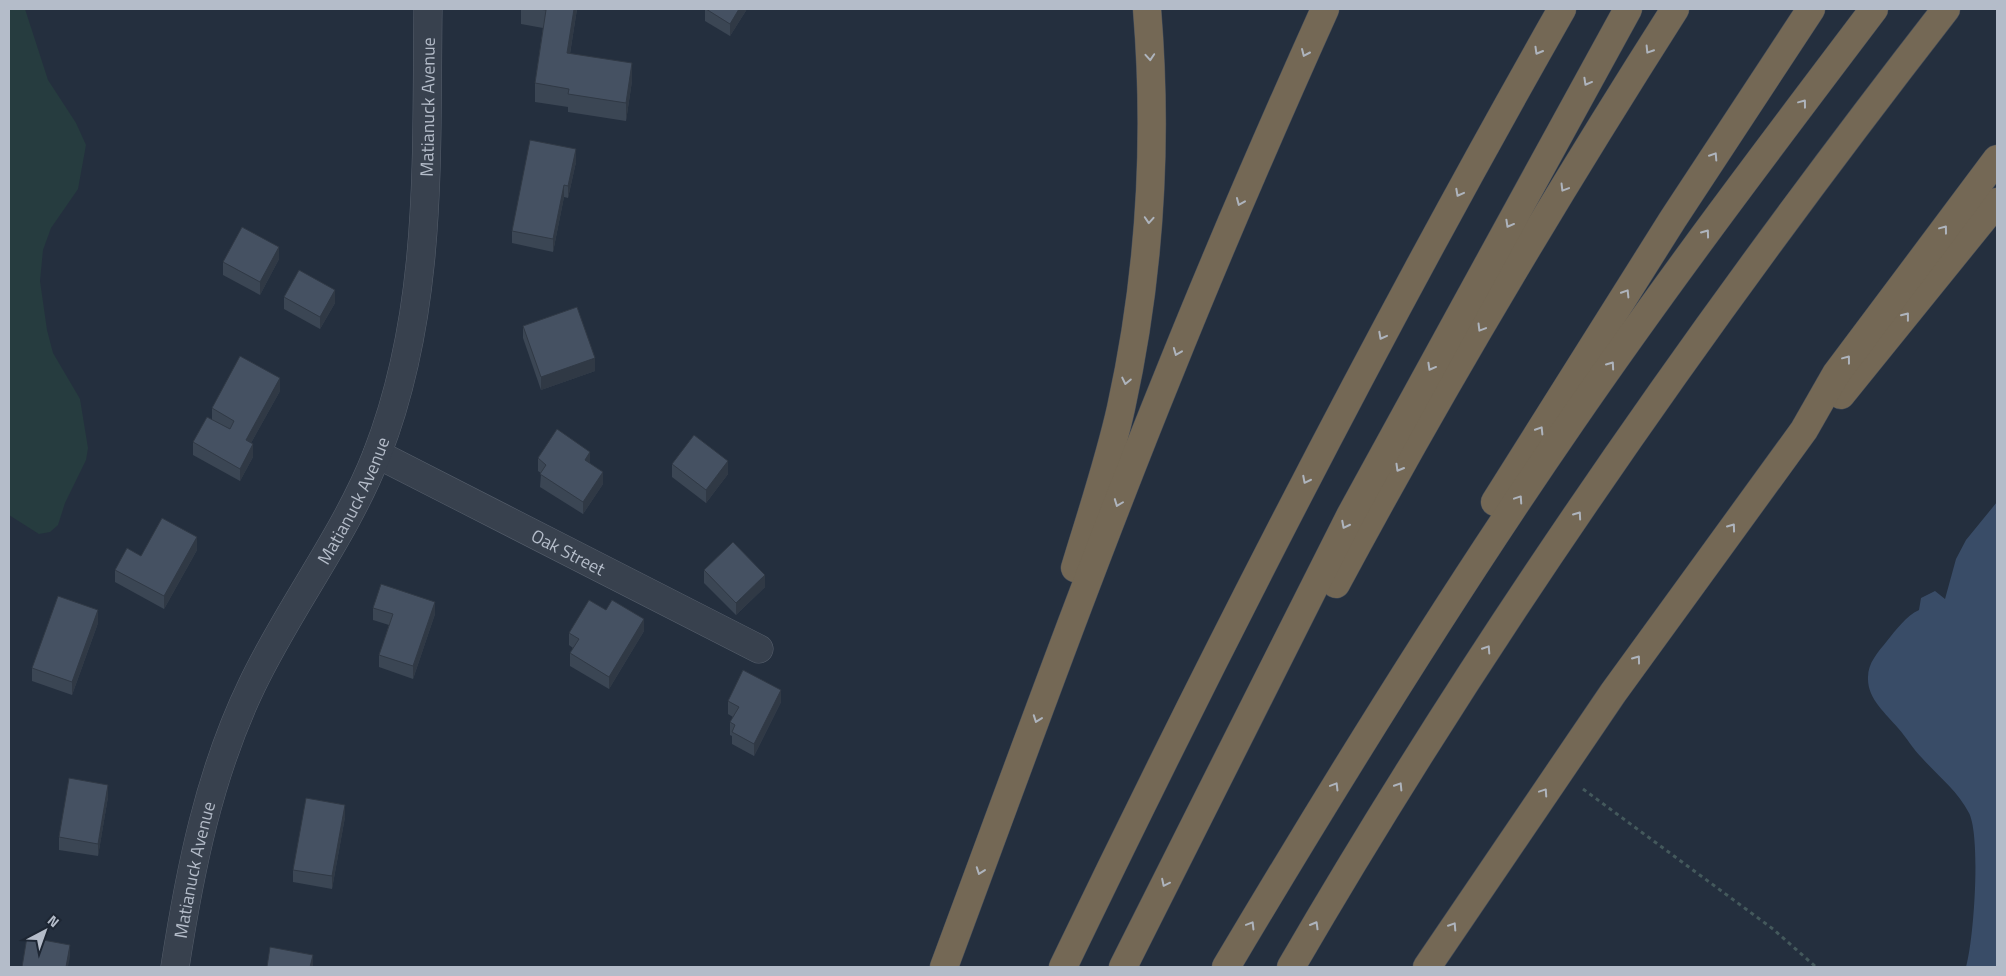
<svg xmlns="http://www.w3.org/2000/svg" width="2006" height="976" font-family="'Titillium Web',sans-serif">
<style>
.green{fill:#263c3f}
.water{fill:#394c67}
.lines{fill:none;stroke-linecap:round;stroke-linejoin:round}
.minor-casing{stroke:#565f6c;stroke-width:29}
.highway-casing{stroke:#434c59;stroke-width:29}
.path{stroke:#44595c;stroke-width:3;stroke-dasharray:4 4;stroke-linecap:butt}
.minor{stroke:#38414e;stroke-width:28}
.highway{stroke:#746855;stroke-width:28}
.wall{fill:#3b4654}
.shaded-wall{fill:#303945}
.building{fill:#455162;stroke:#303945}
.oneway{stroke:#aeb4bd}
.labels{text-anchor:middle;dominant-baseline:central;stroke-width:5;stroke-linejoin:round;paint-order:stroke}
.street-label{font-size:18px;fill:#b4bcc9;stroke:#1d2633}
</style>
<rect width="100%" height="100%" fill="#242f3e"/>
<!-- green -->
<path class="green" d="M9,9H25L48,80L76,123L86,145L78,189L51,228L43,250L40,281L47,330L53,353L80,399L88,448L86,460L65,503L58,525L50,532L39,534L9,515Z"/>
<!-- water -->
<path class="water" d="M1997,502V967H1966C1974,939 1981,837 1969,813C1958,791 1937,775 1922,758C1913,749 1907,738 1898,728C1886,713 1867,699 1868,677C1868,663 1878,652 1887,641C1896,630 1906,616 1919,610L1921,598L1935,591L1945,599L1956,559L1966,540Z"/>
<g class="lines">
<!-- minor casing -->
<g class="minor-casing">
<g id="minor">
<path id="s1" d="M377,454L759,649"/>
<path id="s2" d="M175,967C190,870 209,774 252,685C289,607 346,534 377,454C433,310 426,160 428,9"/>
</g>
</g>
<!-- highway casing -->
<g class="highway-casing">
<g id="highway">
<path d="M1841,395L1997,202"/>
<path d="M1495,502L1673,219L1811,9"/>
<path d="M1075,568C1091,515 1109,462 1121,408C1150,276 1158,143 1147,9"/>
<path d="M1336,584C1441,388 1556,196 1675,9"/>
<path d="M944,967C1018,768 1090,568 1170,371C1219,249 1271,129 1325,9"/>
<path d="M1063,967C1219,643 1384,322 1562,9"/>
<path d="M1123,967L1350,516L1628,9"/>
<path d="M1226,967C1336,782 1449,599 1571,422C1668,281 1771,145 1874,9"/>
<path d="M1291,967C1485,633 1709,314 1946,9"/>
<path d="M1427,967L1613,693L1804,430L1836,374L1997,159"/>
</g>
</g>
<!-- path -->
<path class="path" d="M1583,789L1773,929L1816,967"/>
<!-- minor -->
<use href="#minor" class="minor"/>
<!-- highway -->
<use href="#highway" class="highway"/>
</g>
<!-- wall -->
<g class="wall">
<path d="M521,9H577L570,54L632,81L626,121L568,112V107L535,102V83L543,28L521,24Z"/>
<path d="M705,9H747L730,36L705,21Z"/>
<path d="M576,162L568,198L564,197L553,252L512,243V231Z"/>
<path d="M279,259L260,295L223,275V262Z"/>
<path d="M284,297L335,303L320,329L284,309Z"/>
<path d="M523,326L595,371L541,390L523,338Z"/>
<path d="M280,391L251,443L253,457L240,481L193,455V442L212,420V408Z"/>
<path d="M538,458L590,464L603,484L583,514L540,487L541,473L538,471Z"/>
<path d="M672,464L728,474L706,503L672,477Z"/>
<path d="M197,550L164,609L115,582V570L141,556Z"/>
<path d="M704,570L765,587L736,615L704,583Z"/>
<path d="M373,608L435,614L413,679L379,667V655L389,625L373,620Z"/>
<path d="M98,623L72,695L32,681V668Z"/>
<path d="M644,631L609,689L570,666V653L573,648L569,645V633Z"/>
<path d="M728,701L781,702L754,756L732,744V736L730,735V722L733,717L728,714Z"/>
<path d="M108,797L98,856L59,850V837Z"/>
<path d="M345,817L332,889L293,882V870Z"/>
</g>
<!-- shaded-wall -->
<g class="shaded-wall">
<path d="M574,9H577L567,72V53Z"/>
<path d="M739,9H747L730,36V24Z"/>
<path d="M632,63V81L626,121V103Z"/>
<path d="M576,149V162L568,198V186Z"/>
<path d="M564,185V197L553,252V239Z"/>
<path d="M279,247V259L260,295V282Z"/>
<path d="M335,290V303L320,329V317Z"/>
<path d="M595,358V371L541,390V377Z"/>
<path d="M280,378V391L246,452V440Z"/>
<path d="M253,444V457L240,481V469Z"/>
<path d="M590,452V464L585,460Z"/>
<path d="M728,461V474L706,503V490Z"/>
<path d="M603,472V484L583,514V502Z"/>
<path d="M197,537V550L164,609V596Z"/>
<path d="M765,575V587L736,615V603Z"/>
<path d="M435,602V614L413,679V666Z"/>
<path d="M98,610V623L72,695V682Z"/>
<path d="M644,619V631L609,689V677Z"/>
<path d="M781,690V702L754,756V744Z"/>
<path d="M108,785V797L98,856V844Z"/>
<path d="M345,805V817L332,889V876Z"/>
<path d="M70,945V957L68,967H66Z"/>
<path d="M313,955V967H310Z"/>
</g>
<!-- building -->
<g class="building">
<path d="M538,9H574L567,53L632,63L626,103L568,94L569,89L535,83L546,10Z"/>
<path d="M706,9H739L730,24Z"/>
<path d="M530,140L576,149L568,186L564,185L553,239L512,231Z"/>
<path d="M242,227L279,247L260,282L223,262Z"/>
<path d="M299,270L335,290L320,317L284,297Z"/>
<path d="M577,307L595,358L541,377L523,326Z"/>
<path d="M240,356L280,378L246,440L253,444L240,469L193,442L207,417L230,429L234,421L212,408Z"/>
<path d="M557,429L590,452L585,460L603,472L583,502L540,474L546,465L538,458Z"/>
<path d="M694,435L728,461L706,490L672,464Z"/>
<path d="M162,518L197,537L164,596L115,570L127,548L141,556Z"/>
<path d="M733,542L765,575L736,603L704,570Z"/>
<path d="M381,584L435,602L413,666L379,655L393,614L373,608Z"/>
<path d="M58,596L98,610L72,682L32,668Z"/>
<path d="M589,600L606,610L612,600L644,619L609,677L570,653L579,639L569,633Z"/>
<path d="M743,670L781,690L754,744L732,732L735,725L730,722L739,707L728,701Z"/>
<path d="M69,778L108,785L98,844L59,837Z"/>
<path d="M306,798L345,805L332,876L293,870Z"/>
<path d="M27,937L70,945L66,967H22Z"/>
<path d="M270,947L313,955L310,967H267Z"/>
</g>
<!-- one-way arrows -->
<defs><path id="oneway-chevron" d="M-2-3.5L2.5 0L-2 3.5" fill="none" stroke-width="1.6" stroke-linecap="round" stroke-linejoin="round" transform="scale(1.25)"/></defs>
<g class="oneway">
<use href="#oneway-chevron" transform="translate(1649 50) rotate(122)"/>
<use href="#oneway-chevron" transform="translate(1538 51) rotate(120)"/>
<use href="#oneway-chevron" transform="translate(1305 53) rotate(114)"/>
<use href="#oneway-chevron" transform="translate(1150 57) rotate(86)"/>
<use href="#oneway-chevron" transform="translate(1587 82) rotate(119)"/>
<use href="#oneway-chevron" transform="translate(1803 103) rotate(-53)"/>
<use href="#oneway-chevron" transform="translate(1714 156) rotate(-57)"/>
<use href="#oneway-chevron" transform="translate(1564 188) rotate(121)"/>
<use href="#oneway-chevron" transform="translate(1459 193) rotate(118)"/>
<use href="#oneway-chevron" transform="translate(1240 202) rotate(113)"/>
<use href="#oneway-chevron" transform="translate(1149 220) rotate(94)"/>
<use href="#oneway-chevron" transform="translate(1509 224) rotate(119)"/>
<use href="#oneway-chevron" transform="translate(1944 229) rotate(-53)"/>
<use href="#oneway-chevron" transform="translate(1706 233) rotate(-54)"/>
<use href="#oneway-chevron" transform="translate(1626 293) rotate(-58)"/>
<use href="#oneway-chevron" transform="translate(1906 316) rotate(-52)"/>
<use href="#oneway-chevron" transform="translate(1481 328) rotate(121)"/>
<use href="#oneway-chevron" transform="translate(1382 336) rotate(118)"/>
<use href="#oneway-chevron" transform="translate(1177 352) rotate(112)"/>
<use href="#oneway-chevron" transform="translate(1847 359) rotate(-53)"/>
<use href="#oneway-chevron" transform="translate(1611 365) rotate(-55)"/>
<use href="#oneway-chevron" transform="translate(1431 367) rotate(119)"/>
<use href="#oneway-chevron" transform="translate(1126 381) rotate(102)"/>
<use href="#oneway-chevron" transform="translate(1540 430) rotate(-58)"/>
<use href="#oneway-chevron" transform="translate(1399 468) rotate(120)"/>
<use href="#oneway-chevron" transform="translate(1306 480) rotate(117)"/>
<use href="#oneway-chevron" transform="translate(1519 499) rotate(-56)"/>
<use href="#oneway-chevron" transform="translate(1118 503) rotate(111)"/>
<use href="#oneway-chevron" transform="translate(1578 515) rotate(-55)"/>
<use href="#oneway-chevron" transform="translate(1345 525) rotate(117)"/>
<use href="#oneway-chevron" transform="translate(1732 527) rotate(-54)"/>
<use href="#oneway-chevron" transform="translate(1487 649) rotate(-57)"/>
<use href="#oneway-chevron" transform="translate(1637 659) rotate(-54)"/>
<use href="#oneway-chevron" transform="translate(1037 719) rotate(110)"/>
<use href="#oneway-chevron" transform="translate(1335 786) rotate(-59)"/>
<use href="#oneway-chevron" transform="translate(1399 786) rotate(-58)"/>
<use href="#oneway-chevron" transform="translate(1544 792) rotate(-56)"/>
<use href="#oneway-chevron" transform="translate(980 871) rotate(110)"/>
<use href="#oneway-chevron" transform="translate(1165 883) rotate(116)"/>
<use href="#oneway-chevron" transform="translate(1251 925) rotate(-59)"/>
<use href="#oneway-chevron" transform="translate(1315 925) rotate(-60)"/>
<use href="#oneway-chevron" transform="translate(1453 926) rotate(-57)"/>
</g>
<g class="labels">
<!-- street labels -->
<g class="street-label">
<text stroke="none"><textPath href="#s2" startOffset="909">Matianuck Avenue</textPath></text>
<text stroke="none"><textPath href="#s2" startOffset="504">Matianuck Avenue</textPath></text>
<text stroke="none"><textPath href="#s1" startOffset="215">Oak Street</textPath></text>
<text stroke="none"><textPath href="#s2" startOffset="99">Matianuck Avenue</textPath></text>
</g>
</g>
<!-- border -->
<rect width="2006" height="976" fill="none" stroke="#b4bcc9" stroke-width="20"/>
<!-- north arrow -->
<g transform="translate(45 931) rotate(41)" stroke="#1d2633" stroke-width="4" paint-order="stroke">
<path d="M0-4L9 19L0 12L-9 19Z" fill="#b4bcc9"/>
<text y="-8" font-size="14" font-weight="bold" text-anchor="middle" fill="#b4bcc9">N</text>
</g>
</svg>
